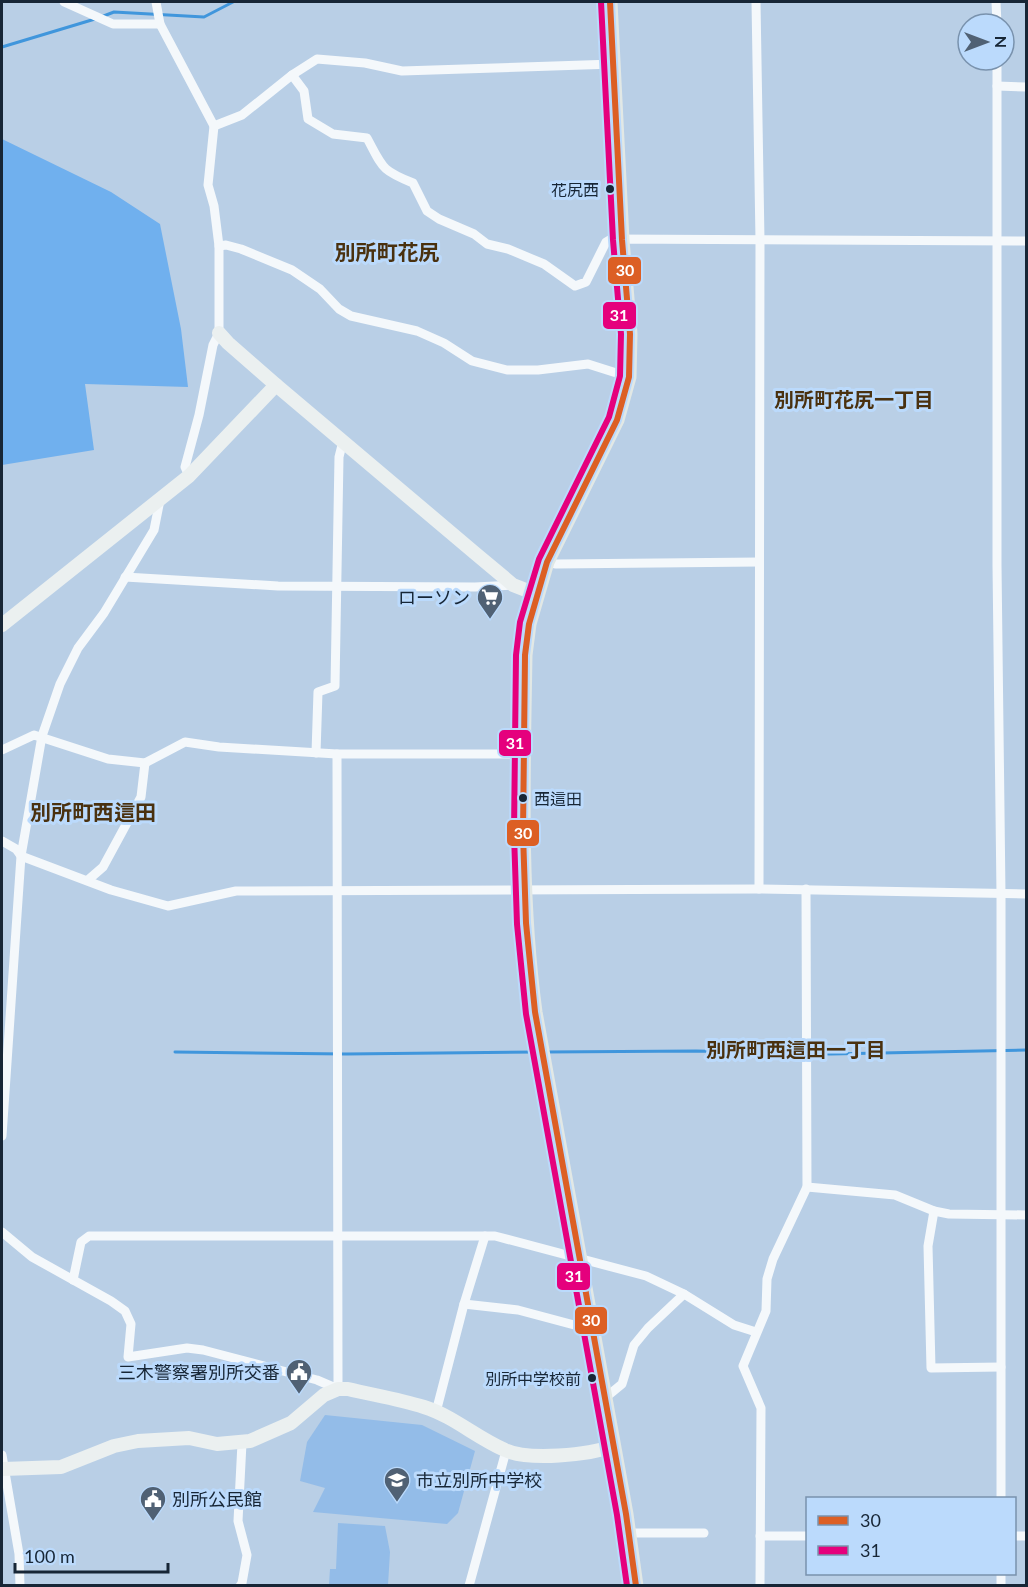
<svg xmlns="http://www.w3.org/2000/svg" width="1028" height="1587" font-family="Lato,'Noto Sans JP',sans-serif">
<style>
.green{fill:#93bce8}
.forest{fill:#70b0ee}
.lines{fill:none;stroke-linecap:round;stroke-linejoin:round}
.stream{stroke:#4096dc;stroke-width:3}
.street{stroke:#f4f8fb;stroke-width:9}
.secondary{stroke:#ebf0f0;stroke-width:14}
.primary{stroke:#e2e8e5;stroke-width:15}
.bus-1-casing{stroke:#bbdafc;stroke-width:10}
.bus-2-casing{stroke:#bbdafc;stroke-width:10}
.bus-1{stroke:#dc5f24;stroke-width:6}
.bus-2{stroke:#e5007d;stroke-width:6}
.bus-dot{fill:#172636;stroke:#bbdafc;stroke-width:2}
.labels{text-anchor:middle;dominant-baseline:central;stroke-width:6;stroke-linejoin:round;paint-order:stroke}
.bus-label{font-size:16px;fill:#172636;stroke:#bbdafc;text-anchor:end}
.poi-label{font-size:18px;fill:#172636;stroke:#bbdafc;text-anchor:end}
.neighbourhood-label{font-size:20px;font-weight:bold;fill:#4a310f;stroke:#bbdafc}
.quarter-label{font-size:21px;font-weight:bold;fill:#4a310f;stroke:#bbdafc}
.line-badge{stroke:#bbdafc;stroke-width:2}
.badge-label{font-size:16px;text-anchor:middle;font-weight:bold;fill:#fff}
</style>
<rect width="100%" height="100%" fill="#b9cfe6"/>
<!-- green -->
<g class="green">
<path d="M325,1415L422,1425L475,1451L458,1513L447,1524L313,1512L325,1488L300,1481L307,1442Z"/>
<path d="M338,1523L385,1526L390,1552L388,1585H329L330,1569H336Z"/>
</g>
<!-- forest -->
<path class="forest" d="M2,139L111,192L160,224L181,329L188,387L85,384L94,450L2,465Z"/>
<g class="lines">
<!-- stream -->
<g class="stream">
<path d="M101,17L114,12L204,17L233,2"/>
<path d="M2,47L95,19"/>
<path d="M175,1052L346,1054L536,1052"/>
<path d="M546,1052L696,1051L831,1054L1026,1050"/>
</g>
<!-- street -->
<g class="street">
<path d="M64,2L113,24H160"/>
<path d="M156,2L160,24L214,126L208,185L214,206L219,246V333L213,345L199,415L185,467L189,476"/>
<path d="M756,2L760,240L759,889"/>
<path d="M996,2L997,24"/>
<path d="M997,60V565L1001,894V1498"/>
<path d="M292,75L317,59L365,63L402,71L614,64"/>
<path d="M997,86L1026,87"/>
<path d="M214,126L242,115L292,75L304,91L308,119L333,134L367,138C383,168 381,170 413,183L427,211L439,219L474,234L487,244L508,249L544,264L575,286L586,282L606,242L611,239L1026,241"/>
<path d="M219,246L226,245L241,249L292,270L320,289L339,309L351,316L417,331L444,343L472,361L507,370H538L588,364L629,377"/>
<path d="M547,562L556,564L759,562"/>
<path d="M125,577L278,586L475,587L513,585"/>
<path d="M2,750L34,735L108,759L145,763L185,742L219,747L337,754H523"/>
<path d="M316,753L318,692L335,686L339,457L343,441"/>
<path d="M2,841L16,849L21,856L111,890L168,906L236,891L759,889L1026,894"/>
<path d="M88,880L103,867L141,797L145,763"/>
<path d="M2,1136L21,856L42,736L60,684L78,648L104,613L154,530L160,500"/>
<path d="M807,1187L895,1195L934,1211L949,1214L1026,1215"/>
<path d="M934,1211L928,1246L931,1368L1001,1367"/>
<path d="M2,1232L32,1257L111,1301L125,1311L131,1324L128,1357L187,1348L203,1350L317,1380L338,1389L337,754"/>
<path d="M73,1280L81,1242L89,1236H495L646,1276L684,1294L734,1325L756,1332"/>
<path d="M464,1304L518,1310L593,1330"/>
<path d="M605,1398L622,1384L634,1345L648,1328L684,1294"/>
<path d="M436,1412L464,1304L485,1236"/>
<path d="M2,1455L19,1554L20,1586"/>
<path d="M630,1533H704"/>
<path d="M760,1536H808"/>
<path d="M1014,1536H1026"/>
<path d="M1001,1574V1586"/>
<path d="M240,1586L242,1583L247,1555L238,1521L242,1443"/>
<path d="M469,1586L506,1451"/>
<path d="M760,1586L761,1408L743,1366L766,1311L767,1279L773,1259L807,1187L806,889"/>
</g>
<!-- secondary -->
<g class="secondary">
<path d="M219,333L228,343L276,385L476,554L513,585L536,594"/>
<path d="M2,625L189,476L276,385"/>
<path d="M3,1469L61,1467L114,1446L138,1441L189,1438L217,1444L250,1441L291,1423L324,1395L338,1389H348C373,1395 399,1399 424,1407C453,1416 477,1438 505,1450C529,1461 589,1455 613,1446"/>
</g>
<!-- primary -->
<path class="primary" d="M610,2L622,240L630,334L629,377L617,420L547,562L529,624L525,655C523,774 519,894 535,1012L626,1514L636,1586"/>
<!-- bus-1 casing -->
<g class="bus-1-casing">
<path id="bus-1" d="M610,2L622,240L630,334L629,377L617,420L547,562L529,624L525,655L523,834L526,923L535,1012L626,1514L636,1586"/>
</g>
<!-- bus-2 casing -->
<g class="bus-2-casing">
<path id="bus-2" d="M601,2L613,240L621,334L620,376L609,417L539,559L520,622L516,655L514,834L517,924L526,1014L617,1515L627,1586"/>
</g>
<!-- bus-1 -->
<use href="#bus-1" class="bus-1"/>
<!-- bus-2 -->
<use href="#bus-2" class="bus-2"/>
</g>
<!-- icons -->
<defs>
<g id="supermarket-pin" transform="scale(1.35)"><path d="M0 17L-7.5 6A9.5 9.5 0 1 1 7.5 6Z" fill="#506174" stroke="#bbdafc"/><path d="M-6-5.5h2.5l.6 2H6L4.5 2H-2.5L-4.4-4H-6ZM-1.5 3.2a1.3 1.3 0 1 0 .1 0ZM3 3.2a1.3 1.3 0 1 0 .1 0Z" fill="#fff"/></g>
<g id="civic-pin" transform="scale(1.35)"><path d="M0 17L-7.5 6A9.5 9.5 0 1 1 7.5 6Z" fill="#506174" stroke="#bbdafc"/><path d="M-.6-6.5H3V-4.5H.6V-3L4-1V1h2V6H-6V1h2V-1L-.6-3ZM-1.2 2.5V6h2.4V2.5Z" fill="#fff"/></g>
<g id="school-pin" transform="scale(1.35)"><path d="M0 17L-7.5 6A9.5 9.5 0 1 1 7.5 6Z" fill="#506174" stroke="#bbdafc"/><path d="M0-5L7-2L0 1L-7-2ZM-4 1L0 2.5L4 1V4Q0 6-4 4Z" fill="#fff"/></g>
</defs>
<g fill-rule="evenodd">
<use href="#supermarket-pin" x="490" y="597"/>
<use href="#civic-pin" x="299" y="1372"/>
<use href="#school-pin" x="397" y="1480"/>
<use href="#civic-pin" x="153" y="1499"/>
</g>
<!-- markers -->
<g class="bus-dot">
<circle cx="610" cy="189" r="5"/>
<circle cx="523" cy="798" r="5"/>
<circle cx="592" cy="1378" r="5"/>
</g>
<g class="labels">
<!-- bus labels -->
<g class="bus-label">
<text x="599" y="189">花尻西</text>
<text x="534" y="798" text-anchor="start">西這田</text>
<text x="581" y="1378">別所中学校前</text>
</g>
<!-- poi labels -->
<g class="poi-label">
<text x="470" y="597">ローソン</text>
<text x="280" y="1372">三木警察署別所交番</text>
<text x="416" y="1480" text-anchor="start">市立別所中学校</text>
<text x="172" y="1499" text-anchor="start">別所公民館</text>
</g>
<!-- neighbourhood labels -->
<g class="neighbourhood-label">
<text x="854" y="399">別所町花尻一丁目</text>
<text x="796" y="1049">別所町西這田一丁目</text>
</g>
<!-- quarter labels -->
<g class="quarter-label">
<text x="387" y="251">別所町花尻</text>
<text x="93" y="811">別所町西這田</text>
</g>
</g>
<g class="line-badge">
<rect x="607" y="256" width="35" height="29" rx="6" fill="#dc5f24"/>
<rect x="602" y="301" width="35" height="29" rx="6" fill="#e5007d"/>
<rect x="498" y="729" width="34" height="28" rx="6" fill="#e5007d"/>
<rect x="506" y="819" width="34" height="28" rx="6" fill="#dc5f24"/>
<rect x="556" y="1262" width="35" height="29" rx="6" fill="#e5007d"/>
<rect x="574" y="1306" width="34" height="29" rx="6" fill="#dc5f24"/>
</g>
<g class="badge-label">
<text x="625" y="276">30</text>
<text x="619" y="321">31</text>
<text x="515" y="749">31</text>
<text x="523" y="839">30</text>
<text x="574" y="1282">31</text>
<text x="591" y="1326">30</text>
</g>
<!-- border -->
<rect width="1028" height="1587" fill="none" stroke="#172636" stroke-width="6"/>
<!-- legend -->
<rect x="806" y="1497" width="210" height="78" fill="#bbdafc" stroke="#7992ad" stroke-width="1.5"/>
<rect x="818" y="1516" width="30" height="9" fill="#dc5f24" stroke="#7992ad" stroke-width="1.5"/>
<text x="860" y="1527" font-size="18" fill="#172636">30</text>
<rect x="818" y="1546" width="30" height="9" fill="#e5007d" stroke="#7992ad" stroke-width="1.5"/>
<text x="860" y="1557" font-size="18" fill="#172636">31</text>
<!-- north arrow -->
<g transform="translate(986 42) rotate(90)"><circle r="28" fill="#bbdafc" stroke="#7992ad" stroke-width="1.5"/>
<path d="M0-4.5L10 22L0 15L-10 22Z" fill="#506174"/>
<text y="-9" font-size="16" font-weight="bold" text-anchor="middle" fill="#172636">N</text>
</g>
<!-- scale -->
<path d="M15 1563v9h153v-9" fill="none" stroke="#172636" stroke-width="3"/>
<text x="24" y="1563" font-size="18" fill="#172636" stroke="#bbdafc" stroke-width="4.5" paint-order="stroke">100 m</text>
</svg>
